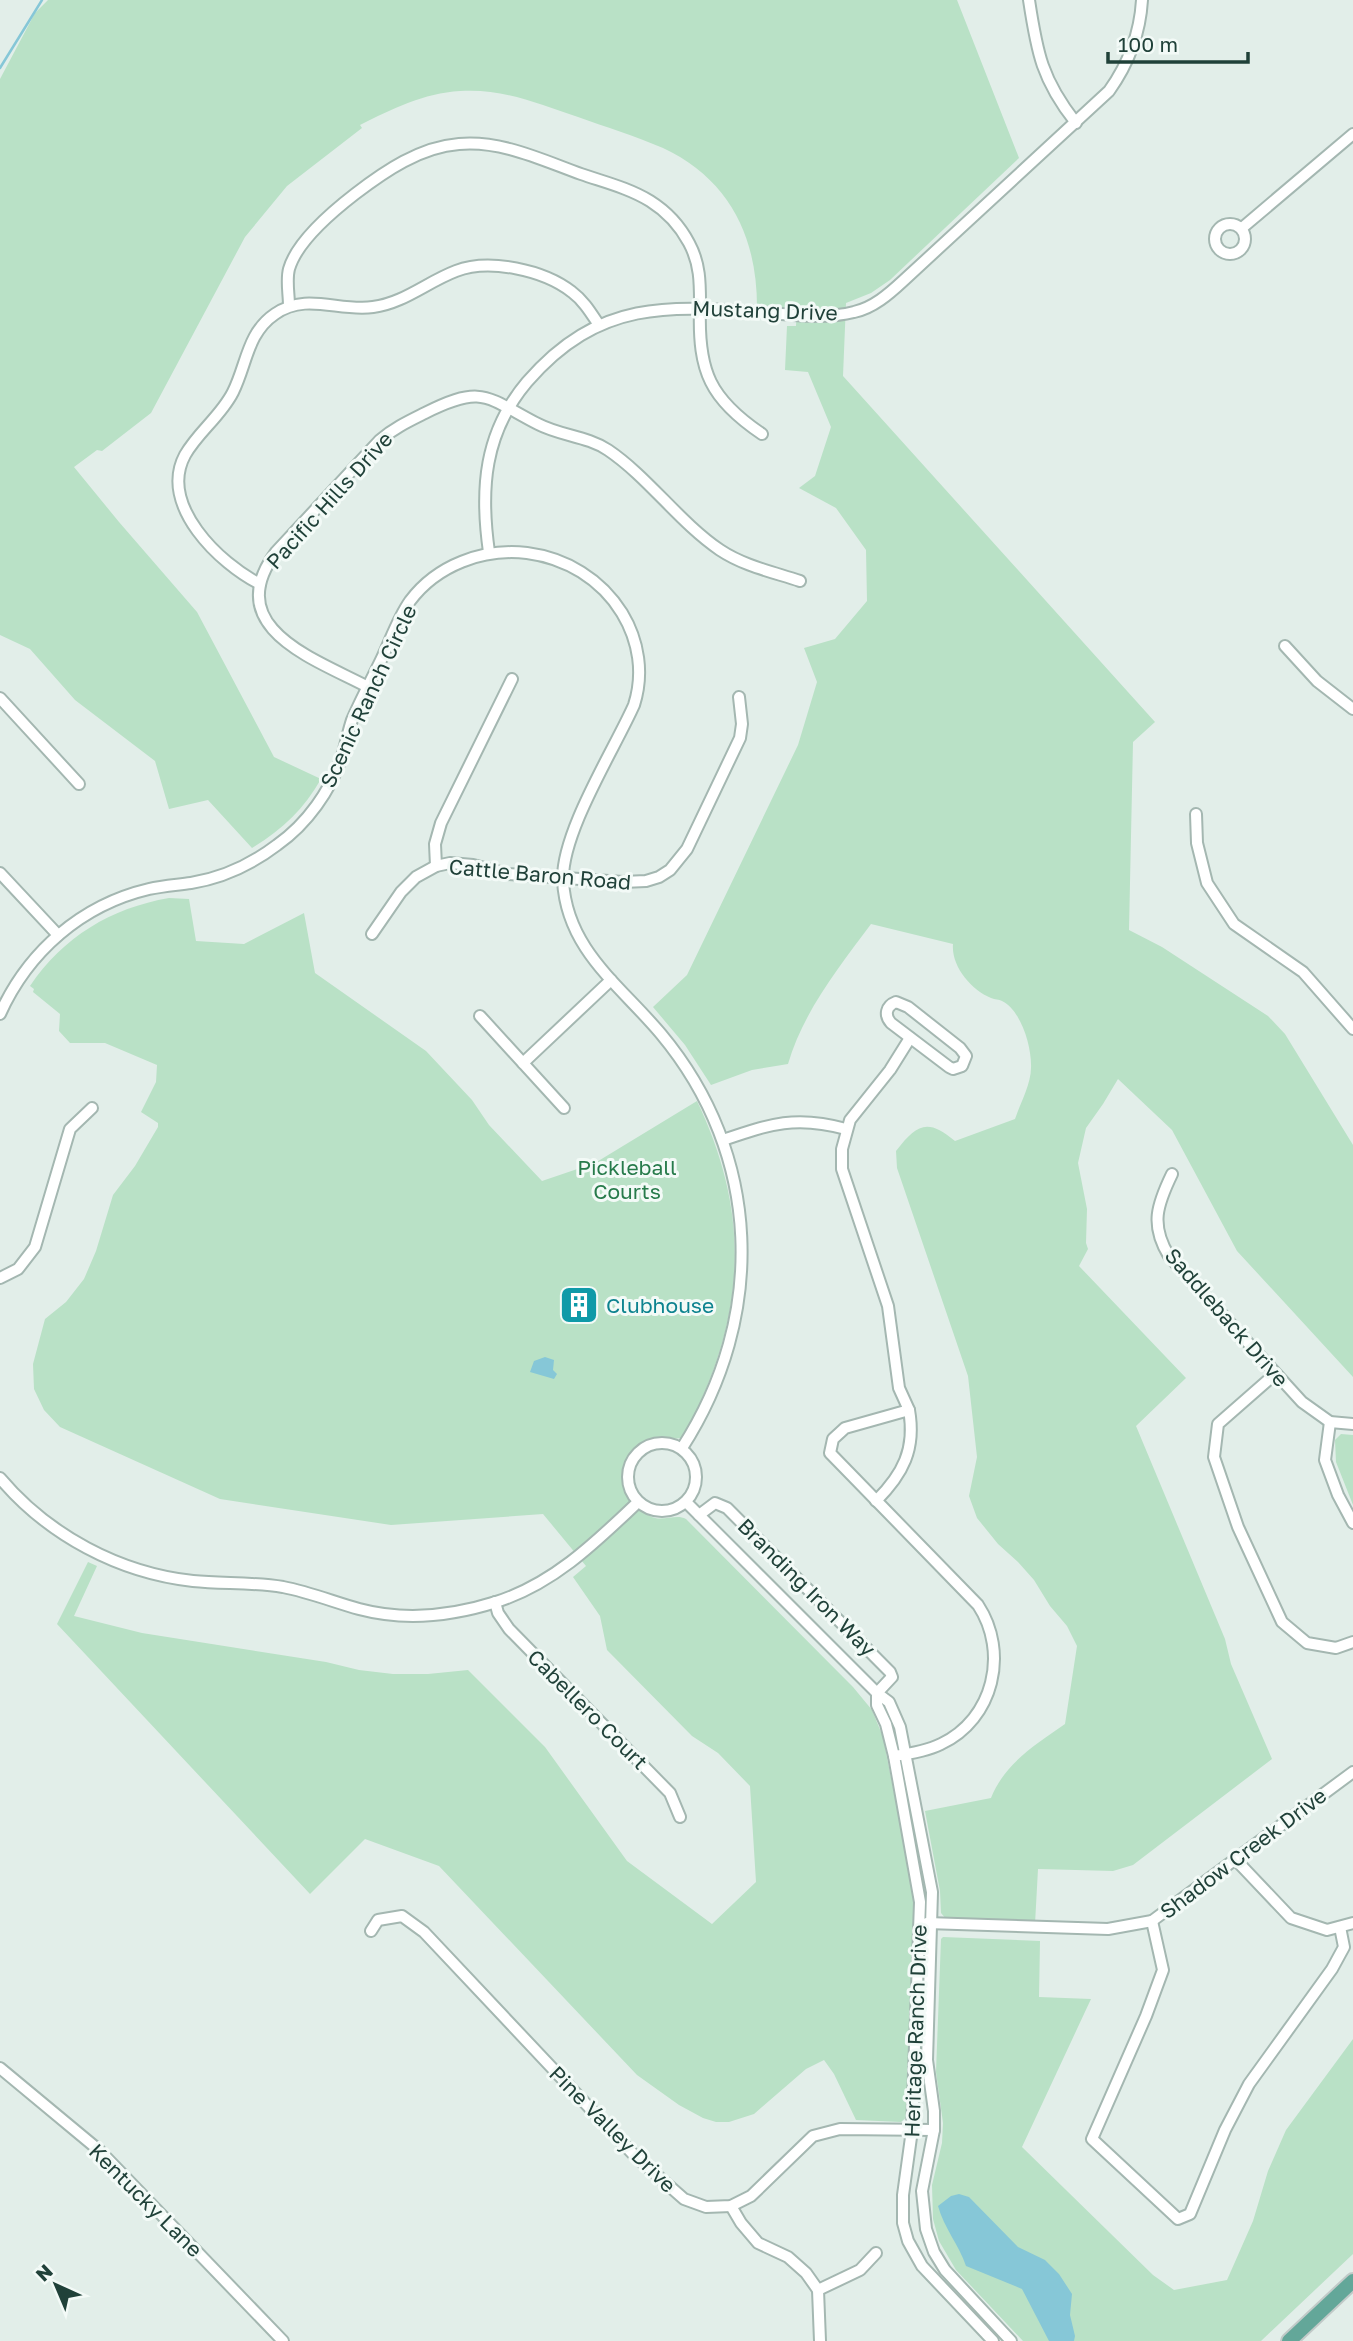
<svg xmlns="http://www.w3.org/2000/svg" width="1353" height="2341" font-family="'Golos Text',sans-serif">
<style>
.green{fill:#b9e1c6}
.water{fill:#86c7d7}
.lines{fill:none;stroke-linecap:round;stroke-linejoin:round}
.stream{stroke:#86c7d7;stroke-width:2.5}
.minor-casing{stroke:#a4b7b1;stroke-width:14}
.major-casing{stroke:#c1cac8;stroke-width:18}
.minor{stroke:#fff;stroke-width:10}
.major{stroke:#63a799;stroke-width:14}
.labels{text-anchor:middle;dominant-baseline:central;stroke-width:6;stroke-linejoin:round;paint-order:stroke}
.street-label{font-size:21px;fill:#204139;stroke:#f3faf7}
.park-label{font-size:21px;fill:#277b4b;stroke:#f3faf7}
.culture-label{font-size:21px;fill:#0d838f;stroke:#f3faf7;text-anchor:start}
</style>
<rect width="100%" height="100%" fill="#e2eee9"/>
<!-- green -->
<g class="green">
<path d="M48,0H957L1019,158L890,280L871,293L846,303L843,376L1155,722L1133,742L1129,930L1162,947L1268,1016L1285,1034L1353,1145V1377L1237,1251L1172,1130L1118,1079L1103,1104L1086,1128L1078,1163L1087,1209L1086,1243L1088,1249L1079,1266L1186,1378L1136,1426L1225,1639L1231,1664L1272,1759L1133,1865L1113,1871L1038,1869L1035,1924L947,1920L941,1913L940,1891L925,1811L991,1798C1005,1763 1035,1745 1065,1724L1077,1646L1067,1626L1050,1606L1034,1580L1018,1562L998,1544L977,1518L969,1496L977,1457L968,1376L897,1168L896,1151C916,1125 927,1117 955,1141L1015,1119C1020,1104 1031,1084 1031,1068C1032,1047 1021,1010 1002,1001C999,999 995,1000 991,998C971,990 951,966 953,944L871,924C839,967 803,1012 788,1064L752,1070L711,1085L685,1045L653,1007L687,975L798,745L817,682L804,648L835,639L867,601L866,550L836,508L799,488L815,476L831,427L808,372L785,370L787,326H796L797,309L757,307C757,236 729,179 663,148C635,136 606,127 578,117C539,104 502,88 460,91C424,93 392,109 360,125L362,128L287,186L245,237L151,413L102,451L97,450L74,467L119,522L197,612L274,757L321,779C304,809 282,830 252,848L208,800L169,809L155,761L75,700L30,649L0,635V79L35,13Z"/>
<path d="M169,898L189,899L196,941L244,944L304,913L315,973L426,1051L472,1100L489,1125L542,1181L595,1163L697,1101C753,1219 745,1319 685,1434L681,1438C667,1440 657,1435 644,1442C611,1460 622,1501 650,1516C662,1523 675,1513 686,1519L853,1687L872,1710L883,1737L914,1894L908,2116L901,2122L856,2120L834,2074L824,2060L806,2069L754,2114L729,2122H716L703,2118L679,2105L637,2075L439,1866L365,1839L310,1894L57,1624L88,1562L97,1566L74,1616L142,1633L326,1662L359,1670L393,1674H428L468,1670L545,1747L627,1861L712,1924L756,1882L750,1786L718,1753L692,1736L607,1650L600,1616L573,1577L586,1566L543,1514L391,1525L220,1499L60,1427L44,1410L34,1389L33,1364L45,1319L66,1302L84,1279L96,1251L113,1195L135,1166L158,1127V1123L141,1112L156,1082L157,1065L105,1043H70L59,1031L60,1014L33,992L34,989L30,986C63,937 111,908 169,898Z"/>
<path d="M1341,1434L1353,1435V1505L1336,1462L1335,1440Z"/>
<path d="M943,1937L1040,1941L1039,1997L1091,1999L1022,2147L1153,2275L1174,2290L1227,2280L1253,2221L1268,2171L1286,2130L1353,2039V2254L1261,2341H1023L956,2270L939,2241L933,2219L932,2185L942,2143L943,2123L936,2072L941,1939Z"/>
</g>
<!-- water -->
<g class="water">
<path d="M545,1357L554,1360L553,1370L557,1374L554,1379L530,1372L534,1361Z"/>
<path d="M959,2194L969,2197L1018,2247L1045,2260L1059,2274L1072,2294L1070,2315L1075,2336L1074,2341H1049L1022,2289L966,2266C959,2245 944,2228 938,2206L951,2196Z"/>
</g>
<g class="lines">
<!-- stream -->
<path class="stream" d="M0,68L42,0"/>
<!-- minor casing -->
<g class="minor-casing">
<g id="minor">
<path d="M1029,0C1037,53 1042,80 1076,123"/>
<circle cx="1230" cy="239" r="15"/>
<path d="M1242,228L1353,134"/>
<path d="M289,306C289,294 286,280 289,269C297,241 333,211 355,194C385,171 420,147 459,144C501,140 542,160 581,174C604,182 629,188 650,201C666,211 680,226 689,243C701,265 700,286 700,310C698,371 710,399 762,434"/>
<path d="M489,552C480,489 484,433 527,382C599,299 669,305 769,313C797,315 827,319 854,312C873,308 889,294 903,281L1109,91C1129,63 1140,34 1142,0"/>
<path d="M260,584C220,564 158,505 185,455C198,432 221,416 233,392C247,364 247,333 275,314C306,292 339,312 373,307C404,303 427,282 456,271C489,258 544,270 572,292C584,301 591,313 599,325"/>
<path d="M1285,646L1317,681L1353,709"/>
<path d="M368,687C315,659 220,628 276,552L380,440C394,428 409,421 425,413C483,384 486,397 538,424C561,436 587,436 608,450C648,477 679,522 720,550C744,566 773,572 800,581"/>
<path d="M0,698L79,784"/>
<path d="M1196,814L1197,843L1207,883L1234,924L1303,972L1353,1029"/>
<path d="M436,866L435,844L441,823L512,679"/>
<path d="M0,873L58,935"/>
<path d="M372,934L401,892L416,877L436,866L450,863L473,865L508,874L623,882L646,881L659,877L670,870L687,849L740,738L742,724L739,697"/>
<path d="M896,1002L908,1007L960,1048L966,1056L962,1066L953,1069L949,1067L891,1023C884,1015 886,1006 896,1002Z"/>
<path d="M0,1014C28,952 81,905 149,889C163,886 177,885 191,883C222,878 252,864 277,845C307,824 331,790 342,756C346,744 348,732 352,720C361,699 372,679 382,658C391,639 398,618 410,601C437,565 483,548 527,553C566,558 601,579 622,613C639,641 644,674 634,705C614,750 561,833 563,881C567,950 620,985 661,1034C762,1155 767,1316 682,1448"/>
<path d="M480,1016L564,1108"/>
<path d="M523,1063L611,980"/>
<path d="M723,1140C770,1124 796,1115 846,1129"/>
<path d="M1172,1174C1157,1205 1150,1225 1169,1256L1302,1402L1330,1422L1353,1424"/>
<path d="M0,1278L18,1269L35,1247L70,1129L92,1108"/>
<path d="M1275,1374L1218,1424L1214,1457L1238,1527L1282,1622L1307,1643L1336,1648L1353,1642"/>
<path d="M1330,1422L1325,1460L1338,1495L1353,1523"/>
<circle cx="662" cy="1477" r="34"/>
<path d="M0,1478C48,1535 119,1573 193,1581C222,1584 253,1582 283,1587C309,1592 334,1602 359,1609C404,1621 452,1616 496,1602C553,1584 595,1543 638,1502"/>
<path d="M876,1501C903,1474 916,1449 909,1410"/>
<path d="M686,1502L877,1693L889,1702L900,1727L932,1892L927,2060L934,2111V2130L922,2191L926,2229L934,2252L945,2270L1011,2341"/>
<path d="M699,1515L715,1503L727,1508L890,1672L892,1677L877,1693"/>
<path d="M495,1602L498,1613L509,1629L670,1793L680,1817"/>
<path d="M877,1693V1705L886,1724L894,1756L920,1902L912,2130L903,2195V2223L908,2241L922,2266L993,2341"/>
<path d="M894,1756C909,1754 927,1751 941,1744C994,1719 1009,1652 978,1605L830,1453L833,1439L845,1428L909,1410L899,1388L888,1306L842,1169V1149L850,1120L890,1070L910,1038"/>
<path d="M1235,1859L1291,1918L1327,1930L1353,1923"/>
<path d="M1152,1921L1163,1970L1146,2016L1092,2139L1178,2219L1190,2214L1225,2130L1249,2084L1332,1969L1344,1947L1340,1927"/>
<path d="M927,1923L1108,1929L1152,1921L1353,1772"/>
<path d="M371,1931L378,1920L402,1916L424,1932L634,2155L684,2199L706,2207L731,2206L751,2196L813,2136L840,2129L934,2130"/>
<path d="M0,2068L100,2151L283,2341"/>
<path d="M731,2206L741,2223L758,2243L788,2257L806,2273L818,2290L820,2341"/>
<path d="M818,2290L860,2270L876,2253"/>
</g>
</g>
<!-- major casing -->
<g class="major-casing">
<path id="major" d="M1289,2341L1353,2281"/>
</g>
<!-- minor -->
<use href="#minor" class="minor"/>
<!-- major -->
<use href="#major" class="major"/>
</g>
<!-- icons -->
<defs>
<g id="building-square" transform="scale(2.0125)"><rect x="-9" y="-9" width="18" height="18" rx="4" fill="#0f9aa8" stroke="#f3faf7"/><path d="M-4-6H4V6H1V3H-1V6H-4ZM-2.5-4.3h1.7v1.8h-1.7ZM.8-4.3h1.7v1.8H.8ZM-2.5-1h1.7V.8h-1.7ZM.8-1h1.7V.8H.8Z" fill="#fff"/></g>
</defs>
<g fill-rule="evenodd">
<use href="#building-square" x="579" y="1305"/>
</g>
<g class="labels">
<!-- street labels -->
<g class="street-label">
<text transform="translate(765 310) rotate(2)">Mustang Drive</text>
<text transform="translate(329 500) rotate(-48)">Pacific Hills Drive</text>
<text transform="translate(368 696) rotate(-65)">Scenic Ranch Circle</text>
<text transform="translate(540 874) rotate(5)">Cattle Baron Road</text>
<text transform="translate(1227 1317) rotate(49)">Saddleback Drive</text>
<text transform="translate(807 1587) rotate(45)">Branding Iron Way</text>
<text transform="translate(588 1709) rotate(45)">Cabellero Court</text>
<text transform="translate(1243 1853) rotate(-37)">Shadow Creek Drive</text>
<text transform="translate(915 2031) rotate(-88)">Heritage Ranch Drive</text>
<text transform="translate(613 2129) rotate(45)">Pine Valley Drive</text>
<text transform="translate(146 2200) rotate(45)">Kentucky Lane</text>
</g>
<!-- park labels -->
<g class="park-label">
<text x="627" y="1167">Pickleball<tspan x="627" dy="24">Courts</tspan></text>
</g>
<!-- culture labels -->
<g class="culture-label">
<text x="606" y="1305">Clubhouse</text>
</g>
</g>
<!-- north arrow -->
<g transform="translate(56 2285) rotate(316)" stroke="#f3faf7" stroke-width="5" paint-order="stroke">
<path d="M0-5L12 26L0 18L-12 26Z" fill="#204139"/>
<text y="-10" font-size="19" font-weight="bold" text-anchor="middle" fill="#204139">N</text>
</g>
<!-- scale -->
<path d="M1108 52v10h140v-10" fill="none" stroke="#204139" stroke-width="3.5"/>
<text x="1118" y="52" font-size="21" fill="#204139" stroke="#f3faf7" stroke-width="5" paint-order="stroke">100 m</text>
</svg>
